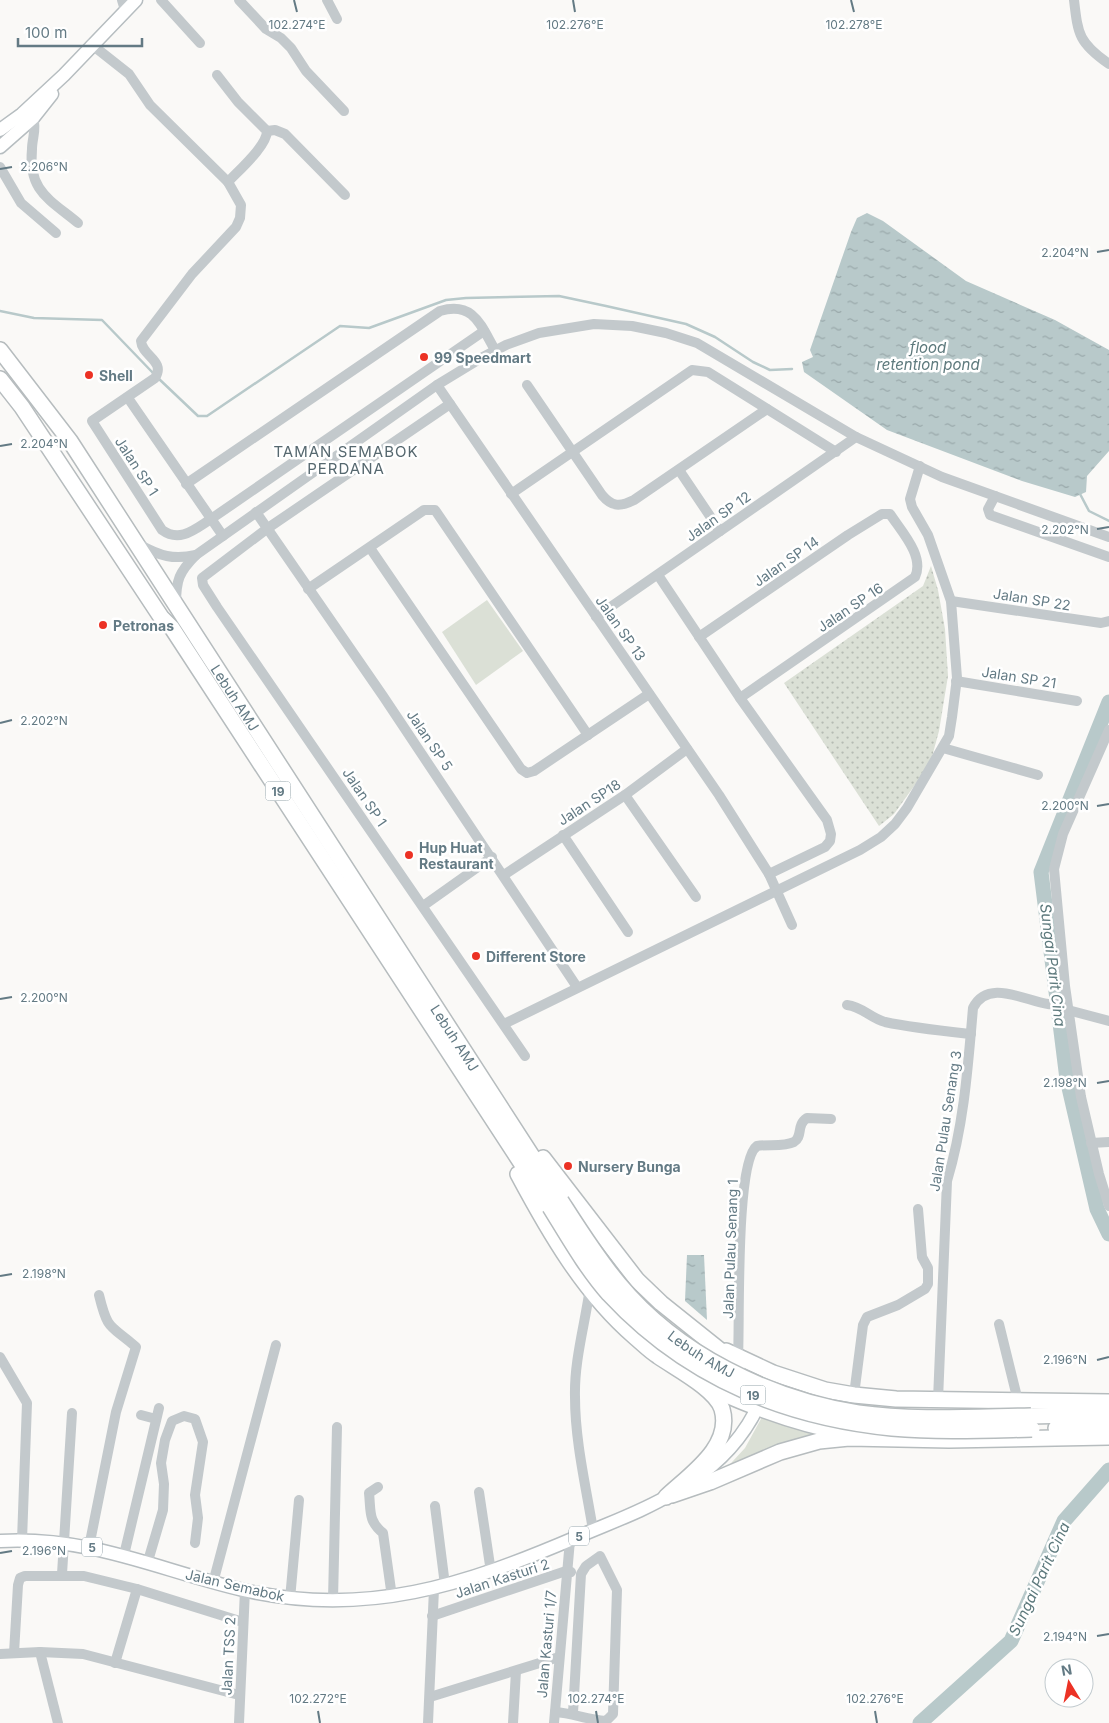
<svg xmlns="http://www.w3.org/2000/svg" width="1109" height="1723" font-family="Inter,sans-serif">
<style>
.grass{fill:#dbe0d6}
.park{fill:url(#park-dots)}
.water{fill:url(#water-ripples)}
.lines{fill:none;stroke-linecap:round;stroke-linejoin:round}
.stream{stroke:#b8c9ca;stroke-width:2.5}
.river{stroke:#b8c9ca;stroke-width:15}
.major-casing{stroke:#b6bdc0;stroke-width:15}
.highway-casing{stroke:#b6bcbe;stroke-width:18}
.minor{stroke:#c3c9cc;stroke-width:10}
.major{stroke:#fff;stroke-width:12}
.highway{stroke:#fff;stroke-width:15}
.highway-bridge-casing{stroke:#b6bcbe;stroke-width:18;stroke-linecap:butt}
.highway-bridge{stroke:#fff;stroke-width:15}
.ticks{fill:none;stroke:#637a84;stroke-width:2}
.poi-dot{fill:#ec3225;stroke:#fff;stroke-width:2}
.labels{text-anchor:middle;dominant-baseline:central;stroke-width:5;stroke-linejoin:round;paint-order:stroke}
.shield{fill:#fff;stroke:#92a2a9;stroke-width:1}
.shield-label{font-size:12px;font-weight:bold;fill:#637a84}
.poi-label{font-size:14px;font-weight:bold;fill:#637a84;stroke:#fff;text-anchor:start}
.street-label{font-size:14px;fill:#637a84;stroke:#fff}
.water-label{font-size:15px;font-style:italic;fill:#5e7a7d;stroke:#fff}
.neighbourhood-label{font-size:15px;letter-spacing:1px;fill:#56686f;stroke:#fff}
.ticks-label{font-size:12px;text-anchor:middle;fill:#637a84;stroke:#fff;stroke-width:5;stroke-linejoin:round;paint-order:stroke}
</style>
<defs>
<pattern id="park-dots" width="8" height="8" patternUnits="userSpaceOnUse" patternTransform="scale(1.25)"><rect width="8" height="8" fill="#dbe0d6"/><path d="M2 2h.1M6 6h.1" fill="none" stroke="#b5bbb3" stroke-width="1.8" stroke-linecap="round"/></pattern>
<pattern id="water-ripples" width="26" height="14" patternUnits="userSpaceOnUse" patternTransform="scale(1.25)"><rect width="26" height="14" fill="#b8c9ca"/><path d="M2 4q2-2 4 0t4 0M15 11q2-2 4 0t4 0" fill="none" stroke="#99a8aa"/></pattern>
</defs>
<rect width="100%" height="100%" fill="#faf9f7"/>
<!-- grass -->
<g class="grass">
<path d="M487,600L523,651L476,685L442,632Z"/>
<path d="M762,1417L817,1436L720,1475L745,1448Z"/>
</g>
<!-- park -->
<path class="park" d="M931,566L938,590L945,629L948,676L939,731L930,764L894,814L879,826L784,683L923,586Z"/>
<!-- water -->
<g class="water">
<path d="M867,213L883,221L966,281L1055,320L1109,350V451L1087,476L1086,492L1075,497L1022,481L887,430L804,372L802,362L813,357L810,350L851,232L857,218Z"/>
<path d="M687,1255H704L707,1320L685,1301Z"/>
</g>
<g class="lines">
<!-- stream -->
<g class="stream">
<path d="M0,311L34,318L102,320L154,374"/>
<path d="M158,378L198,416H207L340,326L369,328L446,300L466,298L559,296L606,306L686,324L715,337L753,362L770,370L792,369"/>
<path d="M1079,492L1089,511L1109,521"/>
</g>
<!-- river -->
<g class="river">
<path d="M1109,702L1041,872L1067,1079L1097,1209L1109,1234"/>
<path d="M920,1723L1011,1641L1064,1521L1109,1470"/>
</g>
<!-- major casing -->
<g class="major-casing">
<g id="major">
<path d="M0,130L22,114L64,75L136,0"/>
<path d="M0,147L33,118L52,94"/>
<path d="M690,1482C721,1462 746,1434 761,1400"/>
<path d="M0,1541C91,1536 158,1570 243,1590C366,1618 465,1585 577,1537C609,1523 644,1511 673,1493"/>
</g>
</g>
<!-- highway casing -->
<g class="highway-casing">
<g id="highway">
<path id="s1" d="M0,350L70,441L561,1201"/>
<path d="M0,379L22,407L161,617L172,628L550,1207"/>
<path d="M543,1158L637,1280L661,1303L731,1359L737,1369L736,1375L728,1386L720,1388L701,1383"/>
<path d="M518,1174C549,1232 584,1293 635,1337C642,1343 650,1351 658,1356C675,1368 716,1389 722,1409C733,1447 689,1475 666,1497"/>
<path d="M726,1351L773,1373L825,1390L854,1395L896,1399L1109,1402"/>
<path d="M713,1389C757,1409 800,1425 848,1433"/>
<path d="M1031,1416L1109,1414"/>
<path d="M1056,1428L1109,1426"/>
<path d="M672,1495L710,1482L780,1452L819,1441L849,1438L949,1440L1109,1437"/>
</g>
</g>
<!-- minor -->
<g class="minor">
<path d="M122,0L125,10"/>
<path d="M161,0L200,43"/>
<path d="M239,0L266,29L281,38L291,48L306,71L344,111"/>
<path d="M327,0L337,19"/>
<path d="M1074,0C1078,35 1079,43 1109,64"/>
<path d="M91,44L129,74L150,105L228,182L241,205L240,218L236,227L192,274L141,341C142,356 166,361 155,378L92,421L162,530C180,543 195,529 211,519L484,331"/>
<path d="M217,75L238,102L267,131C267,146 238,171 228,182"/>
<path d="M33,118C37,129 32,138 32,149C28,191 49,199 78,223"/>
<path d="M267,131L275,130L285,134L345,195"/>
<path d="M0,167L21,203L56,233"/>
<path d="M437,385L719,795L769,874L792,925"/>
<path d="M527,385L602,495C612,507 620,507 634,500L767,409"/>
<path d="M128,398L223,536"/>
<path d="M450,404L268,528L202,578L203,585L217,607L525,1056"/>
<path d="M679,470L720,531"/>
<path d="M186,484L440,311C474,301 481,326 495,350"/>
<path d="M511,494L692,370L708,372L836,452"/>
<path d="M995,496L988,509L990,515L1109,557"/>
<path d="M256,512L383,696L577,987"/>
<path d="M140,545C160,556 173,560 196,555"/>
<path d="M370,548L521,769L527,773L534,771L649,694"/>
<path d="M658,575L740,698L827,820L831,834L830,841L825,847L769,874"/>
<path d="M308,589L424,510H435L588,735"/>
<path d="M951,601L1101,623L1109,621"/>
<path d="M176,604C176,580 179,572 196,555L437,385L483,357L506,345L539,333L594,324L632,326L666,333L697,343L856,437L942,477L1109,537"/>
<path d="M596,617L856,437"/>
<path d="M699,637L848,535L882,514H890C901,531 925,556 915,577L740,698"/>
<path d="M956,681L1077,701"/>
<path d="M1109,730L1063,834L1054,869L1065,986L1081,1097L1099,1174L1109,1206"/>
<path d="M943,748L1038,775"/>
<path d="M625,795L696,897"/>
<path d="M563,835L628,932"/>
<path d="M504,875L625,795L687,749"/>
<path d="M423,906L492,857"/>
<path d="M847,1005C863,1007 870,1018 885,1022C913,1028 943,1031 971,1034"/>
<path d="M1068,1010L1109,1021"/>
<path d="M504,1024L860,850L881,837L895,824L907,808L949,736L952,717L957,678L951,601L928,535L912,507L910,499L920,466"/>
<path d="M1091,1143L1109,1142"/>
<path d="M590,1288C585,1324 574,1361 575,1397C575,1441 586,1487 593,1530"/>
<path d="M999,1324L1018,1401"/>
<path d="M0,1357L27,1403L22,1540"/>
<path d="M738,1357C740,1323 735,1161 757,1146C768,1144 784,1147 794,1142C803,1137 796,1125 807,1118L831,1119"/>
<path d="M854,1395L863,1325L867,1317L898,1305L925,1289L928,1284V1268L922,1257L918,1209"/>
<path d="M938,1400L947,1181C964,1125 968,1066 973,1008C988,978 1025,1001 1048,1004C1054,1005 1061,1003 1067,1002"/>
<path d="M141,1415L156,1419"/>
<path d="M378,1487L369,1493C371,1511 368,1521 383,1533L392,1597"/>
<path d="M479,1492L491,1572"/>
<path d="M435,1506L445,1585"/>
<path d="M89,1547L116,1412L136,1347C110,1324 108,1332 99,1295"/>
<path d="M124,1555L159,1408"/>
<path d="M148,1561L163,1510L164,1484L161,1463L165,1440L172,1421L184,1416L195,1419L203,1442L195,1495L198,1518L195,1543"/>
<path d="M62,1574L72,1413"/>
<path d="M213,1583L276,1345"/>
<path d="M290,1599L299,1500"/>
<path d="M333,1600L337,1427"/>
<path d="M432,1616L566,1571L571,1572"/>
<path d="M40,1652L58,1723"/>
<path d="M14,1653L18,1585L20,1578L25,1576H84L137,1589L243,1622"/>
<path d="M0,1654L40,1652L83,1654L239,1695"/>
<path d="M115,1663L137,1589"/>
<path d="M430,1697L559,1657"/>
<path d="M555,1712C573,1713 587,1720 606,1721L613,1714L617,1590L600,1556L586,1566L581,1574L573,1713"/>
<path d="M239,1723L245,1590"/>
<path d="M428,1723L434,1589"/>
<path d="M513,1723L516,1671"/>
<path d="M554,1723L570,1540"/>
</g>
<!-- major -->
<use href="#major" class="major"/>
<!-- highway -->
<use href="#highway" class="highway"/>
<!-- highway-bridge casing -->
<g class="highway-bridge-casing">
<g id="highway-bridge">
<path id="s2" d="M561,1201C579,1229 597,1258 619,1284C677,1354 769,1399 858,1413C914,1421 974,1417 1031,1416"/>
<path d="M550,1207C568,1236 586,1268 609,1294C685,1376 782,1417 892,1428C938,1432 986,1430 1032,1429"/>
</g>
</g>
<!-- highway-bridge -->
<use href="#highway-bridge" class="highway-bridge"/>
</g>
<!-- ticks -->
<path class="ticks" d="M294,0L297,12M573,0L575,12M851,0L854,12M0,169L12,167M1097,252L1109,250M0,446L12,444M1097,529L1109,527M0,723L12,720M1097,806L1109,804M0,999L12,997M1097,1083L1109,1081M0,1276L12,1274M1097,1360L1109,1357M0,1553L12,1551M1097,1636L1109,1634M318,1711L320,1723M596,1711L598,1723M875,1711L877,1723"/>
<!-- markers -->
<g class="poi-dot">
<circle cx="424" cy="357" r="5"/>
<circle cx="89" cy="375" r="5"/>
<circle cx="103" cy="625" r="5"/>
<circle cx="409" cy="855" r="5"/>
<circle cx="476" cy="956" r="5"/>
<circle cx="568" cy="1166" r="5"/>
</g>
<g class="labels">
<!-- shield labels -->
<g class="shield">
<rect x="265.5" y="781.5" width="25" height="19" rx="4"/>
<rect x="740.5" y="1385.5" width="25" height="19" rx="4"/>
<rect x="569" y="1526.5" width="20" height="19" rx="4"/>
<rect x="82" y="1537.5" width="20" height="19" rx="4"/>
</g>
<g class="shield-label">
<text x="278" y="791">19</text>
<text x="753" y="1395">19</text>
<text x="579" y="1536">5</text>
<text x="92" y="1547">5</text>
</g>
<!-- poi labels -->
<g class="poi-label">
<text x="434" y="357">99 Speedmart</text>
<text x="99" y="375">Shell</text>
<text x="113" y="625">Petronas</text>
<text x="419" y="847">Hup Huat<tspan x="419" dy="16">Restaurant</tspan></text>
<text x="486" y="956">Different Store</text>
<text x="578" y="1166">Nursery Bunga</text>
</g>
<!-- street labels -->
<g class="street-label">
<text transform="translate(137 466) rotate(57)">Jalan SP 1</text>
<text transform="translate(718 516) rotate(-35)">Jalan SP 12</text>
<text transform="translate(786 561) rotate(-35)">Jalan SP 14</text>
<text transform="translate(1032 599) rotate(9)">Jalan SP 22</text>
<text transform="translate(850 607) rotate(-34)">Jalan SP 16</text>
<text transform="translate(621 628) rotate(55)">Jalan SP 13</text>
<text transform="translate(1019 677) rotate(9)">Jalan SP 21</text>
<text stroke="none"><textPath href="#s1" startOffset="420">Lebuh AMJ</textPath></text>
<text transform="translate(430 740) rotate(56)">Jalan SP 5</text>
<text transform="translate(365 797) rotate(56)">Jalan SP 1</text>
<text transform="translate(589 802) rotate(-33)">Jalan SP18</text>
<text stroke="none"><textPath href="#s1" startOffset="825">Lebuh AMJ</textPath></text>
<text transform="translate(945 1121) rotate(-81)">Jalan Pulau Senang 3</text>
<text transform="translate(730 1249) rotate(-88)">Jalan Pulau Senang 1</text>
<text stroke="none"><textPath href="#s2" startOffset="210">Lebuh AMJ</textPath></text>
<text transform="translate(502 1578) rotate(-18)">Jalan Kasturi 2</text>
<text transform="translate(235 1585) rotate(13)">Jalan Semabok</text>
<text transform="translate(546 1644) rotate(-85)">Jalan Kasturi 1/7</text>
<text transform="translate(228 1656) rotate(-87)">Jalan TSS 2</text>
</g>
<!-- water labels -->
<g class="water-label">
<text x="928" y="347">flood<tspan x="928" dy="17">retention pond</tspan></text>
<text transform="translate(1053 965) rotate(83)">Sungai Parit Cina</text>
<text transform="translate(1039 1579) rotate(-65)">Sungai Parit Cina</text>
</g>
<!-- neighbourhood labels -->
<g class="neighbourhood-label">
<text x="346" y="451">TAMAN SEMABOK<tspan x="346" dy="17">PERDANA</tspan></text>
</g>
</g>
<g class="ticks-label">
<text x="297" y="29">102.274°E</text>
<text x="575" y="29">102.276°E</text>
<text x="854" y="29">102.278°E</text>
<text x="44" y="171">2.206°N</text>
<text x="1065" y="257">2.204°N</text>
<text x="44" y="448">2.204°N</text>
<text x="1065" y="534">2.202°N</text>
<text x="44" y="725">2.202°N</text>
<text x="1065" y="810">2.200°N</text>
<text x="44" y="1002">2.200°N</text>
<text x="1065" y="1087">2.198°N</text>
<text x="44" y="1278">2.198°N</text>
<text x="1065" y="1364">2.196°N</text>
<text x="44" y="1555">2.196°N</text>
<text x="1065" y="1641">2.194°N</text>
<text x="318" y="1703">102.272°E</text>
<text x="596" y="1703">102.274°E</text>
<text x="875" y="1703">102.276°E</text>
</g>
<!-- north arrow -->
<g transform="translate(1069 1683) rotate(350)"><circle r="24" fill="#ffffff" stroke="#c1cace"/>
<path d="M0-4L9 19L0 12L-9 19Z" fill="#ec3225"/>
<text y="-8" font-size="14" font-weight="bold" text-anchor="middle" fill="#637a84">N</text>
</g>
<!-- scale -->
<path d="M18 38v8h124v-8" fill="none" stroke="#637a84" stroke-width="2.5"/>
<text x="25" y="38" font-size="15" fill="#637a84" stroke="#ffffff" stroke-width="4" paint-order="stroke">100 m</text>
</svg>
